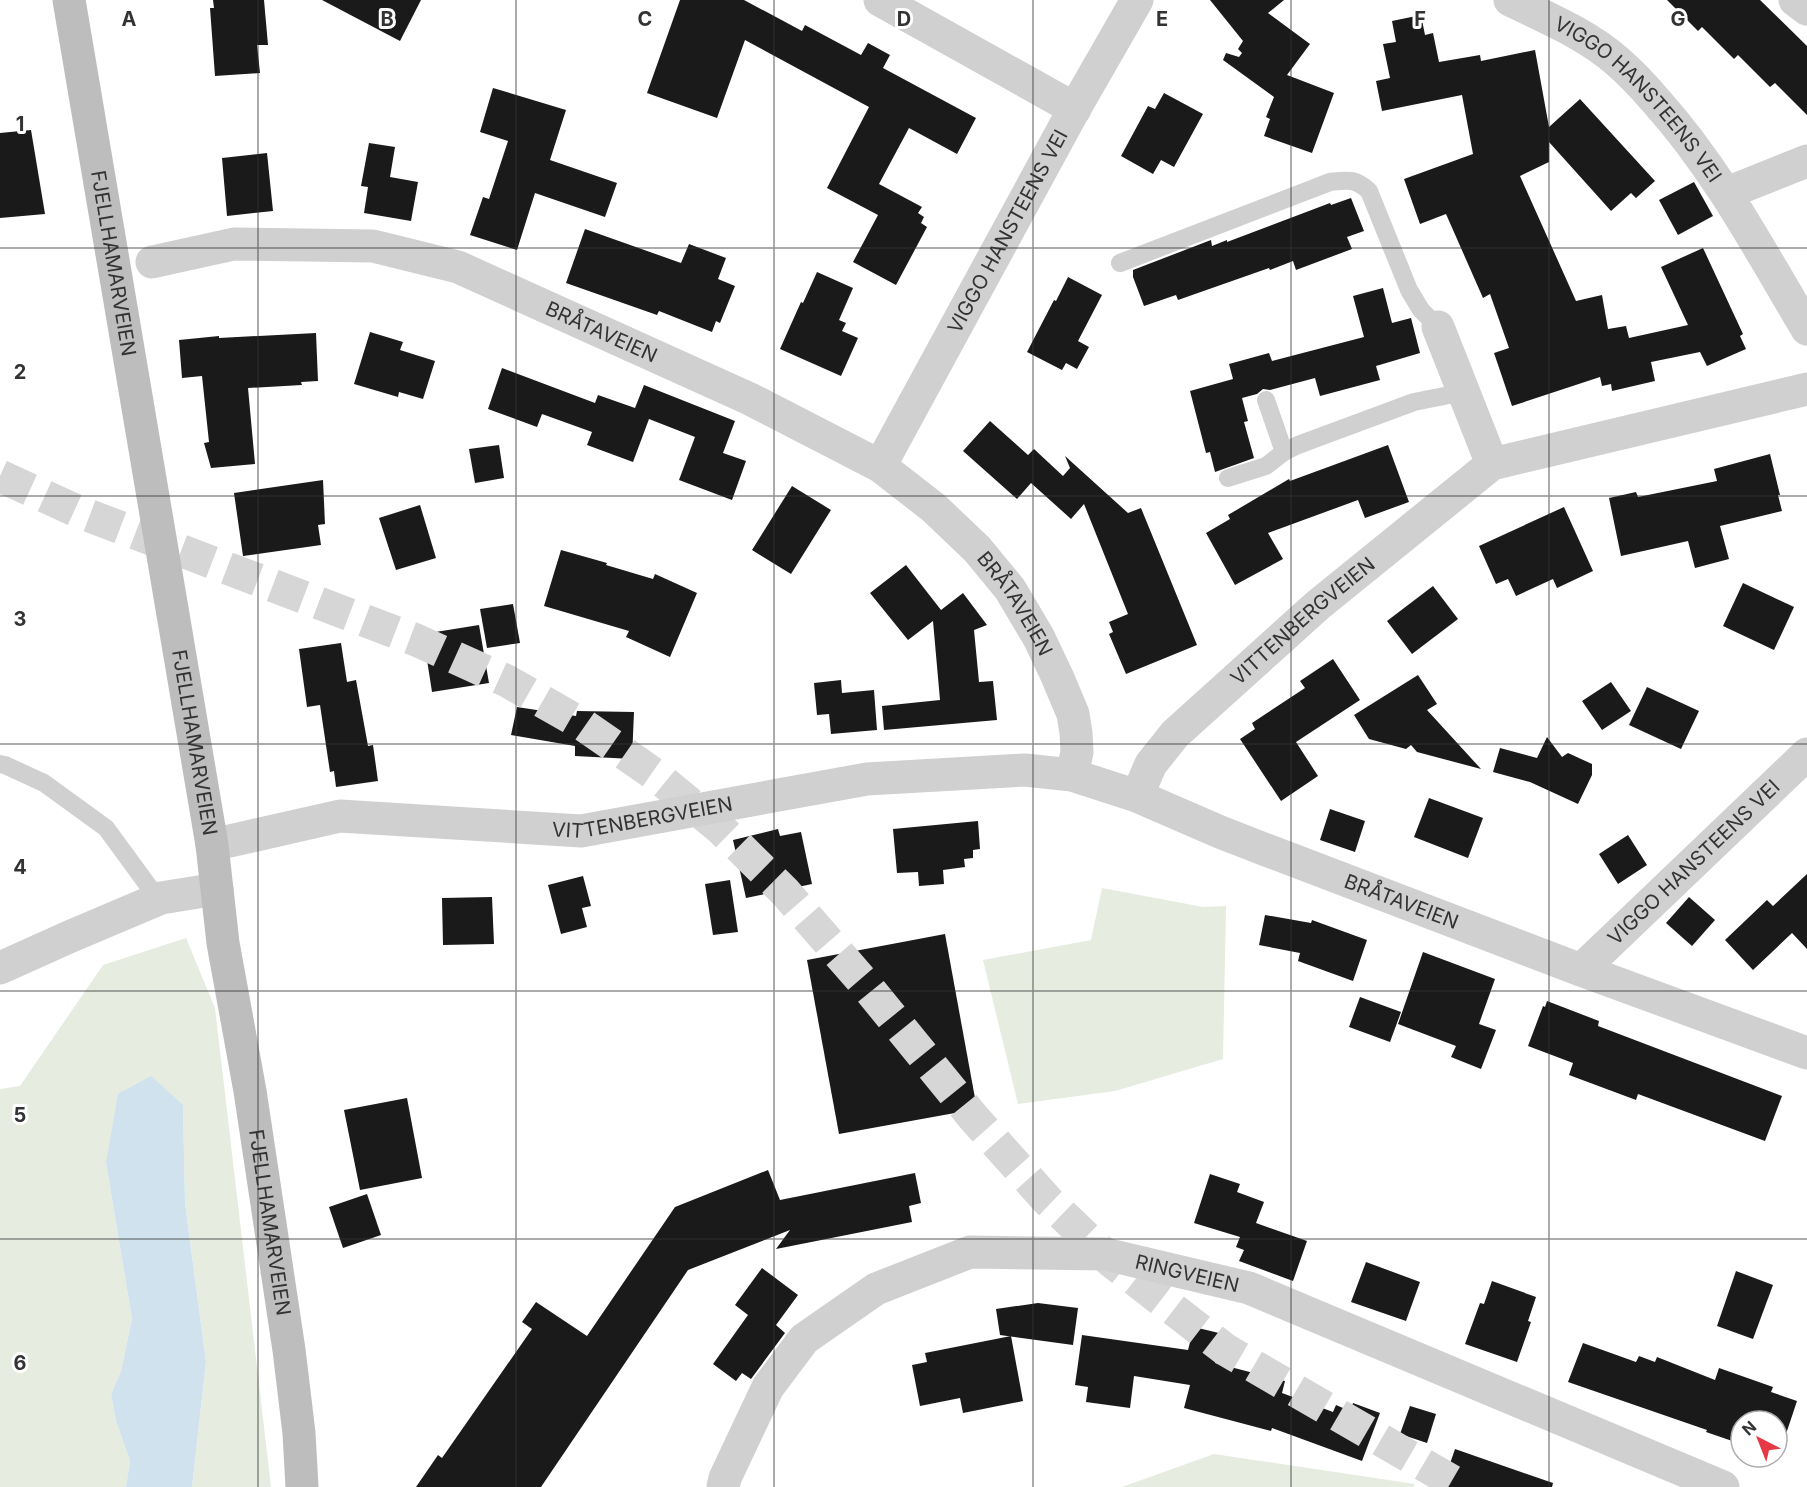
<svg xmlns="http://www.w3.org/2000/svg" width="1807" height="1487" font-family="Inter,sans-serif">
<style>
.green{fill:#e6ecdf}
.water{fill:#cfe2ee}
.building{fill:#1a1a1a}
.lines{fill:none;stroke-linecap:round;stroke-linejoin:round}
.primary-tunnel{stroke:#d6d6d6;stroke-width:33;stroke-dasharray:33 16;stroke-linecap:butt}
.service{stroke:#d0d0d0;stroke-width:18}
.minor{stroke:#d0d0d0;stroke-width:33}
.secondary{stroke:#bdbdbd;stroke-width:33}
.grid{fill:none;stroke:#333;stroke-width:1.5;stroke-opacity:0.55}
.labels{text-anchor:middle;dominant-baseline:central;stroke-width:6;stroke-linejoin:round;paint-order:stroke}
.street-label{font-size:20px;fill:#333;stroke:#fff}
.grid-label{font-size:20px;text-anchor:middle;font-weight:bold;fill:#333;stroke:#fff;stroke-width:6;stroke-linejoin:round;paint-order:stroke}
</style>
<rect width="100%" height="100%" fill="#fff"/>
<!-- green -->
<g class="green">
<path d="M1102,888L1203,907L1226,906L1223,1059L1115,1091L1018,1104L983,960L1091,940Z"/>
<path d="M186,938L215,1008L271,1487H192L206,1362L185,1203L183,1105L106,1163L132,1319L121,1371L111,1394L116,1421L130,1461L126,1487H0V1089L20,1086L103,965Z"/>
<path d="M1214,1454L1415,1484L1413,1487H1122Z"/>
</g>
<!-- water -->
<path class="water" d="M151,1076L183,1105L185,1203L206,1362L192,1487H126L130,1461L116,1421L111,1394L121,1371L132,1319L106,1163L118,1094Z"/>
<!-- building -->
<g class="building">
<path d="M213,0H264L268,45H257L260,73L215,76L210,8H214Z"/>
<path d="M322,0H421L400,41Z"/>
<path d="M680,0H744L802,31L805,25L861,55L868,43L890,55L883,68L976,118L957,154L909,128L879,184L922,207L918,213L924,217L921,223L927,227L896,285L853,262L878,215L827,188L869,107L745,40L717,118L647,93Z"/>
<path d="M1210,0H1284L1268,13L1310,44L1287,75L1334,93L1312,153L1264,136L1270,119L1266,117L1274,97L1223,60L1226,53L1239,57L1242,53L1238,49L1243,41Z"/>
<path d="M1667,0H1760L1807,46V115L1775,83L1770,87L1738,55L1734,59L1702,27L1698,31Z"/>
<path d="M1421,15L1425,35L1433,33L1439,62L1480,55L1481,61L1535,50L1549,127L1580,99L1655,181L1636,198L1631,193L1611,211L1549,142V162L1520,176L1576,301L1602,295L1608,329L1626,326L1629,338L1688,325L1661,267L1703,248L1743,334L1740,336L1746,349L1707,366L1700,352L1651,362L1655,381L1612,391L1611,384L1602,386L1600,377L1512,406L1494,353L1509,348L1490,294L1483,298L1446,214L1420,224L1404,179L1473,154L1462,95L1382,111L1376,81L1390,78L1383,44L1396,42L1392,21Z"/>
<path d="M493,88L566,110L550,160L617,183L605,217L535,193L517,250L470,235L483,197L489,199L508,141L480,132Z"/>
<path d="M1164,93L1203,114L1174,167L1161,160L1153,174L1121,156L1148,106L1155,109Z"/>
<path d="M31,130L45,214L0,218V133Z"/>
<path d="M369,143L395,147L390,177L418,182L411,221L364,213L368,187L361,186Z"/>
<path d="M267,153L273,211L227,216L222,158Z"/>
<path d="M1694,182L1713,216L1678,235L1659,200Z"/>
<path d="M1351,198L1364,231L1347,237L1352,249L1296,270L1293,261L1270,270L1269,268L1178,300L1176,295L1144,306L1133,277V270L1211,240L1212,246L1227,240V242L1330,203L1331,205Z"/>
<path d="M585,229L681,263L689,244L726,258L718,279L735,286L720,323L716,321L712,332L659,311L657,315L566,283Z"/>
<path d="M817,272L853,288L839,320L846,323L842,331L858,338L841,376L780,349L801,302L803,303Z"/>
<path d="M1068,277L1102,295L1078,341L1089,347L1077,369L1066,363L1062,370L1027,352L1054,300L1056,301Z"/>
<path d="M1383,288L1392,323L1411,318L1420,353L1376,366L1380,380L1320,396L1315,378L1270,390L1263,389L1257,394L1242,398L1248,421L1244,422L1254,458L1215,472L1210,452L1206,453L1190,391L1233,379L1229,364L1269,353L1272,361L1364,337L1353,296Z"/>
<path d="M370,332L403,342L400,350L435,361L423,399L399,392L398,397L354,384Z"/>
<path d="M316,333L318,381L301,382L302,385L248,388L255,464L211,468L204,443L209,442L202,376L182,378L179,340L219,336V338Z"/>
<path d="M502,368L595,403L598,395L635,408L644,385L735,421L723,453L746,461L732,500L679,480L695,437L649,419L633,462L587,445L592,432L542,414L537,427L488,409Z"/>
<path d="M990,421L1028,455L1034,449L1063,476L1070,468L1065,456L1128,513L1141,508L1197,645L1126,674L1109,634L1113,632L1109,622L1128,614L1084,504L1071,519L1031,483L1017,499L963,451Z"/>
<path d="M499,445L504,478L475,483L469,449Z"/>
<path d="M1388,445L1409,502L1365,518L1358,500L1268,533L1283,559L1235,585L1206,533L1230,519L1228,515L1289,479L1290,481Z"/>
<path d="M1770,454L1780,495H1778L1782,511L1720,526L1729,559L1695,568L1688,541L1621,556L1609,498L1636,492L1638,497L1717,481L1714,469Z"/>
<path d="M323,480L325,524L318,525L321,545L243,556L234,493Z"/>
<path d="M792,486L831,510L791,574L752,550Z"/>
<path d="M420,505L436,558L396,570L379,518Z"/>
<path d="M1564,507L1593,571L1557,588L1553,579L1516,596L1508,579L1496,584L1479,546Z"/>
<path d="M561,550L607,563L606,565L653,579L655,574L697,593L670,657L626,637L629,631L544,606Z"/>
<path d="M906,565L941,610L963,593L987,625L974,630L979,682L993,681L997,720L884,730L882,706L940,700L933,621L908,640L870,593Z"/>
<path d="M1743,583L1794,607L1774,650L1723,626Z"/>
<path d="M1433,586L1458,619L1412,654L1387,621Z"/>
<path d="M513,604L520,643L487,648L480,609Z"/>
<path d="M479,625L489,683L432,692L423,634Z"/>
<path d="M341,643L347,682L356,680L368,746L373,745L378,781L336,787L334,771L330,772L320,705L307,707L299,649Z"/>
<path d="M1333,659L1360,700L1296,742L1318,776L1281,801L1240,739L1255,729L1252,723L1305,688L1300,681Z"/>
<path d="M1418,675L1437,704L1427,710L1481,769L1417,752L1411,745L1406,749L1369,739L1354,715Z"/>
<path d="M841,680L842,693L874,690L877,730L831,734L829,714L817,715L814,683Z"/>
<path d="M1611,682L1631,711L1602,730L1582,701Z"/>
<path d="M1647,687L1699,711L1681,749L1629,725Z"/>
<path d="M517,707L576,716L577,711L634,712L632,759L575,756V746L511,735Z"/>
<path d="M1547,737L1562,757L1568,753L1592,764V775L1578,804L1530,782L1493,772L1500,748L1537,758Z"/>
<path d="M1429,798L1483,818L1468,858L1414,837Z"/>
<path d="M1330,809L1365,821L1355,852L1320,840Z"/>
<path d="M978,821L980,849L973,850V858L964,859L965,867L943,870L944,884L919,886L918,872L897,873L893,829Z"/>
<path d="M778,829L780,836L801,832L812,884L746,898L733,840Z"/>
<path d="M1628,835L1647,865L1618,884L1599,854Z"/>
<path d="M1807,874V949L1792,933L1753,970L1725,940L1767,900L1773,906Z"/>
<path d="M583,876L591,906L582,908L587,927L561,934L548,885Z"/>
<path d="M730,880L738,932L713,935L705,884Z"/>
<path d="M492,897L494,944L443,945L442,898Z"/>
<path d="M1689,897L1715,920L1692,946L1666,923Z"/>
<path d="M1265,915L1311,923L1312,920L1367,940L1353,981L1298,961L1300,953L1259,945Z"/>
<path d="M945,934L977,1109L839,1134L807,960Z"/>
<path d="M1423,952L1495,979L1479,1024L1496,1030L1481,1069L1451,1057L1456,1046L1398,1024Z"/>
<path d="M1360,997L1401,1012L1390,1042L1349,1027Z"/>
<path d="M1547,1001L1599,1021L1598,1026L1782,1096L1765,1141L1638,1094L1636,1100L1569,1075L1573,1063L1528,1046L1543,1006L1545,1007Z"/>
<path d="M407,1098L422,1178L360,1190L344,1110Z"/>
<path d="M768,1170L780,1200L915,1173L921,1203L909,1206L912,1222L776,1249L790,1230L688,1270L541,1487H416L438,1455L442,1458L532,1329L522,1322L536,1302L587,1336L675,1207Z"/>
<path d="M1210,1174L1240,1184L1237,1192L1264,1202L1256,1223L1307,1241L1293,1281L1239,1261L1244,1250L1236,1247L1240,1237L1194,1223Z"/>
<path d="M367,1194L381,1235L343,1248L329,1207Z"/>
<path d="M1366,1262L1420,1282L1406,1321L1351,1302Z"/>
<path d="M762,1268L798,1295L776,1325L785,1333L751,1379L742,1373L736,1381L713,1364L748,1315L735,1305Z"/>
<path d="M1736,1271L1773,1285L1753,1339L1717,1326Z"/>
<path d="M1492,1281L1536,1297L1528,1321L1531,1322L1517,1362L1465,1344L1480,1303L1484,1304Z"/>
<path d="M1038,1303L1078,1308L1073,1345L1000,1335L996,1309Z"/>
<path d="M1194,1327L1223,1334L1215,1363L1285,1381L1282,1393L1333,1412L1336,1405L1350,1411L1353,1403L1380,1413L1362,1461L1272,1428L1271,1431L1184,1408L1190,1385L1134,1376L1130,1408L1086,1402L1088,1387L1075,1385L1082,1335L1188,1350Z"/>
<path d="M1011,1336L1023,1401L963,1413L960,1398L920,1406L912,1365L927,1362L925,1353Z"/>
<path d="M1583,1343L1636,1362L1639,1356L1655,1362L1657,1357L1715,1380L1719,1368L1773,1387L1771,1392L1797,1401L1784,1440L1777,1438V1421H1741V1444L1706,1432L1707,1430L1568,1382Z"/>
<path d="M1410,1406L1436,1414L1427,1443L1400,1434Z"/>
<path d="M1455,1449L1553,1483L1552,1487H1442Z"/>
</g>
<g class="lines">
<!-- primary-tunnel -->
<path class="primary-tunnel" d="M0,476L77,511L416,640L507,681L582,724L654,774L721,829L785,892L865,984L973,1117L1047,1200L1112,1262L1226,1350L1462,1487"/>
<!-- service -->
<g class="service">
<path d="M1120,263L1330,182C1348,180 1355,178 1369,191L1409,290L1421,310L1438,327"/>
<path d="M1266,400L1284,452"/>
<path d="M1228,478L1266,466L1284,452L1298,445L1414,402L1464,392"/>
<path d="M0,764L5,765L44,783L106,828L158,899"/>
</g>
<!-- minor -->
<g class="minor">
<path d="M880,0L1075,109"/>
<path id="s1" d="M1510,0C1547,18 1586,34 1617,61C1631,73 1644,87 1656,101C1717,169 1760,250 1807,329"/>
<path d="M1795,0L1807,9"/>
<path d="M1727,193L1807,161"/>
<path id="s2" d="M152,262L234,244L373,246L458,267L750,399L880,466L934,508L977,549L1010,589L1039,638L1057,676L1073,714L1076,733L1077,752L1072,775"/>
<path d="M1438,327L1492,464"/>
<path id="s3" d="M880,466L1071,115L1137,0"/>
<path id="s4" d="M1137,796L1151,764L1175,734L1318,605L1492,464L1807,389"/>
<path id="s5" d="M212,845L340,816L581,831L867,779L1025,770L1072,775L1137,796L1220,832L1269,851L1581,970L1807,1053"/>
<path d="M0,968L69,937L161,898L217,889"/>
<path id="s6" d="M1581,970L1807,754"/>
<path id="s7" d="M723,1487L725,1478L768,1387L804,1339L876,1289L970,1252L1105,1254L1249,1288L1723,1487"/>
</g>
<!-- secondary -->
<path class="secondary" id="s8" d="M69,0L212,845L223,943L250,1091L289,1350L299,1433L302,1487"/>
</g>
<!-- grid -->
<path class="grid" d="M258,0V1487M516,0V1487M774,0V1487M1033,0V1487M1291,0V1487M1549,0V1487M0,248H1807M0,496H1807M0,744H1807M0,991H1807M0,1239H1807"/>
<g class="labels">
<!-- street labels -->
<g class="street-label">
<text stroke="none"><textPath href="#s1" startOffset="165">VIGGO HANSTEENS VEI</textPath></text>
<text stroke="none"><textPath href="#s3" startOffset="267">VIGGO HANSTEENS VEI</textPath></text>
<text stroke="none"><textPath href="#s8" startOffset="267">FJELLHAMARVEIEN</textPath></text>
<text stroke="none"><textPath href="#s2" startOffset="468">BRÅTAVEIEN</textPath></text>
<text stroke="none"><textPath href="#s2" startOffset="972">BRÅTAVEIEN</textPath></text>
<text stroke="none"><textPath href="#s4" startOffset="244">VITTENBERGVEIEN</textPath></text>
<text stroke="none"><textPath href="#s8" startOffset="753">FJELLHAMARVEIEN</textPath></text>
<text stroke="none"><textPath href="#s5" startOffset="435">VITTENBERGVEIEN</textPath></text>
<text stroke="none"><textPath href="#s6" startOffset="156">VIGGO HANSTEENS VEI</textPath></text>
<text stroke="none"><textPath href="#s5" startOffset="1222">BRÅTAVEIEN</textPath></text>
<text stroke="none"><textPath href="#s8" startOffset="1239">FJELLHAMARVEIEN</textPath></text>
<text stroke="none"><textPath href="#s7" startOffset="578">RINGVEIEN</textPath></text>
</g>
</g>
<g class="grid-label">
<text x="129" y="26">A</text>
<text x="387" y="26">B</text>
<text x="645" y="26">C</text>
<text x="904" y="26">D</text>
<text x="1162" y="26">E</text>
<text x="1420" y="26">F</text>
<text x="1678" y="26">G</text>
<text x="20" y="131">1</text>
<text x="20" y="379">2</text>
<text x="20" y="626">3</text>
<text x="20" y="874">4</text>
<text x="20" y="1122">5</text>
<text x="20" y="1370">6</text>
</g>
<!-- north arrow -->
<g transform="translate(1759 1439) rotate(318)"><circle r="28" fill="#ffffff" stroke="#adadad" stroke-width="1.5"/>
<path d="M0-4.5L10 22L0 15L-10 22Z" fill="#e63946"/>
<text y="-9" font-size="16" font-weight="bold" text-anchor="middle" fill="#333333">N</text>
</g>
</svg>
